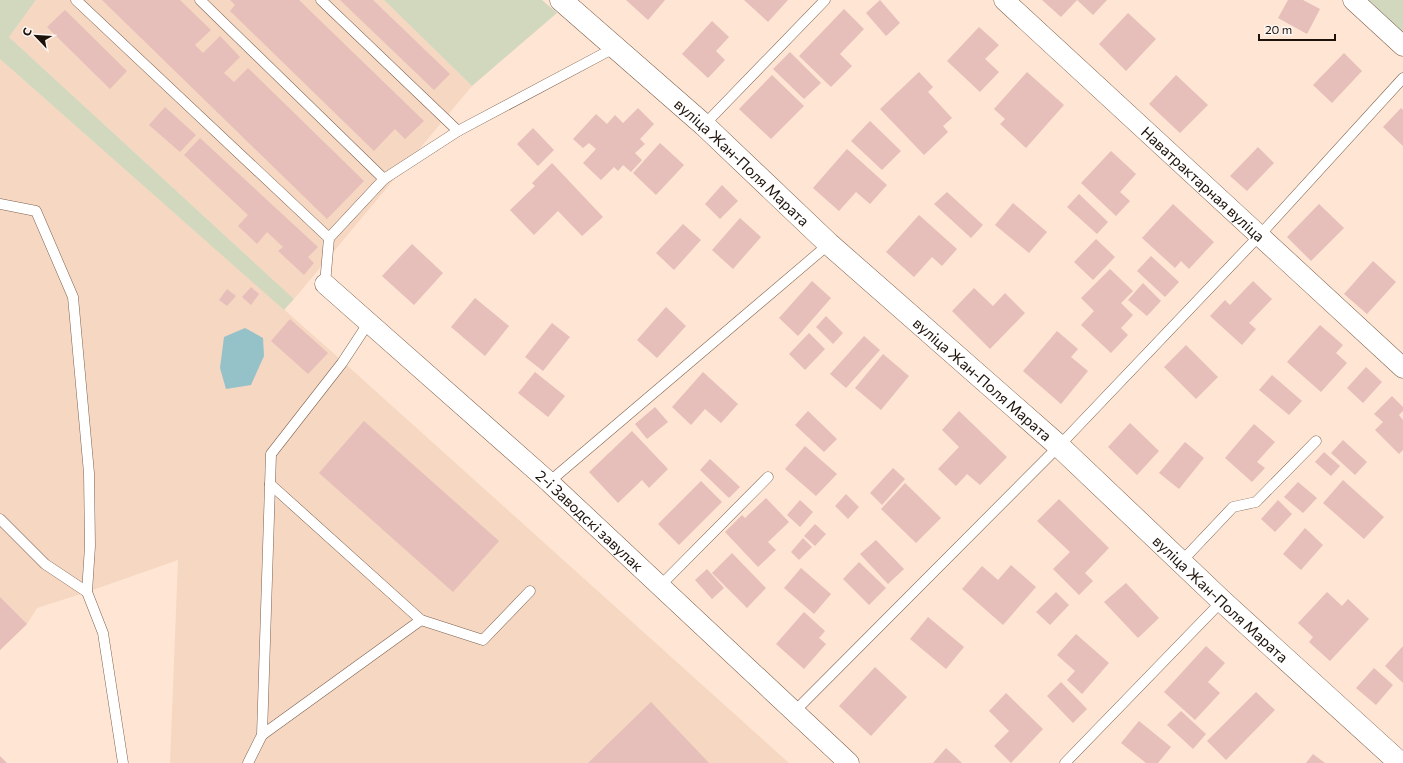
<svg xmlns="http://www.w3.org/2000/svg" width="1403" height="763" font-family="Commissioner,sans-serif">
<style>
.built{fill:#f6d7c2}
.green{fill:#d2d8be}
.water{fill:#95c1c8}
.building{fill:#e6beba}
.lines{fill:none;stroke-linecap:round;stroke-linejoin:round}
.service-casing{stroke:#7d614e;stroke-width:11}
.minor-casing{stroke:#7d614e;stroke-width:21}
.tertiary-casing{stroke:#7d614e;stroke-width:23}
.service{stroke:#fff;stroke-width:10}
.minor{stroke:#fff;stroke-width:20}
.tertiary{stroke:#fff;stroke-width:22}
.labels{text-anchor:middle;dominant-baseline:central;stroke-width:3;stroke-linejoin:round;paint-order:stroke}
.street-label{font-size:15px;fill:#1d120a;stroke:#fdf6f2}
</style>
<rect width="100%" height="100%" fill="#ffe5d3"/>
<!-- built -->
<g class="built">
<path d="M36,0H384L472,86L294,299L9,37Z"/>
<path d="M0,59L331,351L789,763H170L178,560L87,592L37,608L27,624L0,650Z"/>
</g>
<!-- green -->
<g class="green">
<path d="M0,0H36L9,37L294,299L284,310L0,59Z"/>
<path d="M384,0H542L557,13L472,86Z"/>
<path d="M1361,0H1403V37Z"/>
</g>
<!-- water -->
<path class="water" d="M245,328L263,338L264,356L251,385L226,389L220,368L224,337Z"/>
<!-- building -->
<g class="building">
<path d="M102,0H180L211,30L195,45L203,53L220,36L240,57L224,73L234,82L248,68L364,181L327,219Z"/>
<path d="M230,0H299L424,121L405,139L395,129L374,151L230,11L235,5Z"/>
<path d="M340,0H373L450,74L434,90Z"/>
<path d="M626,0H665L648,20Z"/>
<path d="M744,0H788L768,22Z"/>
<path d="M880,0L900,23L886,36L866,13Z"/>
<path d="M1042,0H1077L1061,17Z"/>
<path d="M1077,0H1107L1093,15Z"/>
<path d="M1288,0H1303L1320,9L1307,34L1278,18Z"/>
<path d="M844,9L864,29L840,54L852,66L831,87L799,56Z"/>
<path d="M65,10L127,71L110,89L47,27Z"/>
<path d="M1128,13L1156,39L1126,71L1099,44Z"/>
<path d="M712,21L729,37L716,51L725,60L708,78L682,54Z"/>
<path d="M979,27L999,45L985,59L999,72L980,92L947,61Z"/>
<path d="M790,52L821,83L804,99L773,69Z"/>
<path d="M1344,53L1362,71L1332,103L1313,85Z"/>
<path d="M919,72L933,87L928,92L952,118L943,126L948,132L924,155L880,109Z"/>
<path d="M1027,72L1064,105L1026,148L1000,124L1005,119L994,109Z"/>
<path d="M772,75L804,106L771,139L739,109Z"/>
<path d="M1176,75L1208,105L1180,133L1149,104Z"/>
<path d="M165,107L196,135L180,152L149,125Z"/>
<path d="M638,108L654,124L640,139L645,144L635,153L642,160L631,172L623,165L618,171L614,167L601,180L583,163L596,149L589,143L583,148L573,139L596,114L607,124L615,115L623,123Z"/>
<path d="M1401,108L1403,110V146L1383,127Z"/>
<path d="M870,121L901,151L882,170L851,141Z"/>
<path d="M533,128L554,150L538,166L517,144Z"/>
<path d="M200,138L318,247L308,257L314,263L304,275L278,251L283,247L267,232L257,244L238,226L248,215L184,155Z"/>
<path d="M660,143L684,165L656,195L633,173Z"/>
<path d="M1258,147L1274,163L1247,191L1230,176Z"/>
<path d="M847,149L887,185L870,204L856,192L839,211L813,188Z"/>
<path d="M1111,151L1136,174L1120,192L1130,201L1116,216L1081,183Z"/>
<path d="M552,163L603,217L582,236L558,211L534,235L510,210L535,186L532,183Z"/>
<path d="M722,185L738,201L720,219L705,204Z"/>
<path d="M947,192L983,225L971,238L934,204Z"/>
<path d="M1079,194L1108,222L1097,234L1067,207Z"/>
<path d="M1013,203L1047,232L1029,253L995,225Z"/>
<path d="M1173,204L1214,242L1189,269L1181,261L1175,268L1142,238Z"/>
<path d="M1319,204L1344,228L1311,261L1287,237Z"/>
<path d="M919,215L957,249L942,266L932,257L914,277L886,252Z"/>
<path d="M740,218L761,237L733,269L712,250Z"/>
<path d="M683,224L701,240L674,270L656,253Z"/>
<path d="M1096,239L1115,257L1093,280L1074,262Z"/>
<path d="M412,244L443,273L414,305L382,276Z"/>
<path d="M1151,256L1179,282L1165,297L1137,271Z"/>
<path d="M1373,261L1396,282L1367,314L1344,294Z"/>
<path d="M1110,269L1133,291L1121,303L1133,315L1121,328L1128,335L1111,353L1081,325L1094,311L1081,298Z"/>
<path d="M812,281L831,298L798,336L779,318Z"/>
<path d="M1253,281L1272,299L1249,323L1256,329L1242,345L1210,316L1225,300L1230,305Z"/>
<path d="M1143,283L1161,301L1147,316L1128,300Z"/>
<path d="M251,287L259,294L251,305L242,297Z"/>
<path d="M974,288L993,306L1005,293L1025,313L990,349L952,311Z"/>
<path d="M227,289L236,296L227,306L219,300Z"/>
<path d="M475,298L509,326L485,356L451,327Z"/>
<path d="M666,307L686,326L657,358L637,340Z"/>
<path d="M826,316L843,333L833,344L816,327Z"/>
<path d="M290,319L328,353L308,374L271,341Z"/>
<path d="M552,323L570,337L543,371L525,357Z"/>
<path d="M1320,325L1343,345L1336,353L1347,363L1321,392L1287,362Z"/>
<path d="M1057,331L1078,349L1071,357L1088,371L1061,404L1023,371Z"/>
<path d="M809,333L825,349L805,370L789,354Z"/>
<path d="M864,336L880,350L846,388L830,374Z"/>
<path d="M1186,345L1218,377L1196,399L1164,367Z"/>
<path d="M883,354L909,376L881,410L855,388Z"/>
<path d="M1366,367L1382,382L1363,403L1347,388Z"/>
<path d="M535,372L565,396L548,417L518,393Z"/>
<path d="M703,372L738,404L721,423L705,409L691,425L672,407Z"/>
<path d="M1272,375L1302,401L1289,415L1259,390Z"/>
<path d="M1392,396L1403,407V411L1399,415L1403,420V450L1399,454L1375,430L1383,422L1374,414Z"/>
<path d="M655,407L668,422L647,439L635,424Z"/>
<path d="M808,411L837,439L824,452L795,425Z"/>
<path d="M959,411L1007,457L980,485L967,474L956,486L938,469L959,447L942,430Z"/>
<path d="M364,421L499,541L453,592L319,473Z"/>
<path d="M1130,423L1159,451L1137,475L1108,447Z"/>
<path d="M1254,424L1275,442L1257,462L1265,468L1252,482L1225,458Z"/>
<path d="M632,431L668,469L649,488L642,480L618,503L589,472Z"/>
<path d="M1343,440L1367,462L1355,475L1331,453Z"/>
<path d="M1185,442L1204,458L1179,489L1159,473Z"/>
<path d="M805,446L837,474L816,496L785,469Z"/>
<path d="M1324,452L1340,466L1331,476L1315,462Z"/>
<path d="M710,459L740,487L729,498L700,470Z"/>
<path d="M893,468L905,479L882,505L870,493Z"/>
<path d="M1343,480L1384,517L1364,539L1323,503Z"/>
<path d="M701,481L722,502L679,545L658,524Z"/>
<path d="M1298,482L1317,498L1303,513L1284,497Z"/>
<path d="M905,483L941,518L916,543L881,509Z"/>
<path d="M846,494L859,507L848,519L835,506Z"/>
<path d="M766,498L789,522L768,542L776,550L758,567L725,532L742,515L745,518Z"/>
<path d="M1059,499L1109,548L1085,573L1093,581L1079,595L1053,569L1070,552L1037,521Z"/>
<path d="M800,500L813,512L800,527L787,515Z"/>
<path d="M1278,500L1292,514L1275,532L1261,519Z"/>
<path d="M815,524L826,534L815,546L804,536Z"/>
<path d="M1305,528L1323,545L1301,570L1283,554Z"/>
<path d="M803,538L812,547L799,560L791,552Z"/>
<path d="M876,540L904,569L888,584L860,554Z"/>
<path d="M732,553L766,588L747,608L712,573Z"/>
<path d="M859,562L886,588L869,605L843,579Z"/>
<path d="M1011,565L1036,587L1003,625L962,589L982,566L998,580Z"/>
<path d="M801,568L831,594L814,614L784,588Z"/>
<path d="M707,569L724,588L712,599L695,580Z"/>
<path d="M1126,583L1159,618L1138,638L1104,602Z"/>
<path d="M1056,592L1069,605L1050,625L1036,612Z"/>
<path d="M1327,592L1342,606L1348,599L1369,619L1330,661L1309,642L1313,637L1298,623Z"/>
<path d="M0,597L27,624L0,650Z"/>
<path d="M804,612L825,631L819,638L826,644L804,669L776,644Z"/>
<path d="M928,617L964,647L946,669L910,639Z"/>
<path d="M1076,634L1109,663L1082,694L1067,680L1075,671L1057,655Z"/>
<path d="M1206,646L1225,663L1208,682L1220,693L1195,720L1164,692Z"/>
<path d="M1403,646V683L1385,666Z"/>
<path d="M875,667L907,697L871,736L839,706Z"/>
<path d="M1374,668L1393,685L1376,705L1356,688Z"/>
<path d="M1061,682L1087,709L1073,723L1047,696Z"/>
<path d="M1256,692L1275,710L1226,760L1207,741Z"/>
<path d="M1006,693L1043,729L1011,763L994,746L1009,731L989,711Z"/>
<path d="M651,702L709,763H588Z"/>
<path d="M1181,711L1206,734L1193,749L1167,725Z"/>
<path d="M1139,721L1171,747L1158,763H1146L1121,743Z"/>
<path d="M946,748L962,763H933Z"/>
<path d="M1313,754L1325,763H1306Z"/>
<path d="M0,756L7,763H0Z"/>
</g>
<g class="lines">
<!-- service casing -->
<g class="service-casing">
<g id="service">
<path d="M76,0L329,238L384,179L200,0"/>
<path d="M321,0L458,131L384,179"/>
<path d="M704,125L825,0"/>
<path d="M458,131L616,47"/>
<path d="M0,204L36,211L73,297L89,473L90,546L87,592L103,633L123,763"/>
<path d="M325,284L329,238"/>
<path d="M549,482L829,244"/>
<path d="M270,484L421,620L483,640L530,591"/>
<path d="M0,519L45,564L87,592"/>
<path d="M1181,562L1233,507L1256,502L1316,441"/>
<path d="M660,586L768,477"/>
<path d="M794,712L1059,446L1259,236L1403,78"/>
<path d="M262,735L421,620"/>
<path d="M248,763L262,735L271,454L342,363L369,322"/>
<path d="M1065,763L1222,601"/>
</g>
</g>
<!-- minor casing -->
<g class="minor-casing">
<g id="minor">
<path id="s1" d="M1004,0L1403,368"/>
<path d="M1353,0L1403,46"/>
<path id="s2" d="M325,284L549,482L849,763"/>
</g>
</g>
<!-- tertiary casing -->
<g class="tertiary-casing">
<g id="tertiary">
<path id="s3" d="M561,0L704,125L829,244L1059,446L1222,601L1400,763"/>
</g>
</g>
<!-- service -->
<use href="#service" class="service"/>
<!-- minor -->
<use href="#minor" class="minor"/>
<!-- tertiary -->
<use href="#tertiary" class="tertiary"/>
</g>
<g class="labels">
<!-- street labels -->
<g class="street-label">
<text stroke="none"><textPath href="#s3" startOffset="243">вуліца Жан-Поля Марата</textPath></text>
<text stroke="none"><textPath href="#s1" startOffset="271">Наватрактарная вуліца</textPath></text>
<text stroke="none"><textPath href="#s3" startOffset="567">вуліца Жан-Поля Марата</textPath></text>
<text stroke="none"><textPath href="#s2" startOffset="355">2-і Заводскі завулак</textPath></text>
<text stroke="none"><textPath href="#s3" startOffset="891">вуліца Жан-Поля Марата</textPath></text>
</g>
</g>
<!-- north arrow -->
<g transform="translate(36 36) rotate(295)" stroke="#fdf6f2" stroke-width="3" paint-order="stroke">
<path d="M0-3L7 15L0 10L-7 15Z" fill="#1d120a"/>
<text y="-6" font-size="11" font-weight="bold" text-anchor="middle" fill="#1d120a">С</text>
</g>
<!-- scale -->
<path d="M1259 34v6h76v-6" fill="none" stroke="#1d120a" stroke-width="2"/>
<text x="1265" y="34" font-size="12" fill="#1d120a" stroke="#fdf6f2" stroke-width="3" paint-order="stroke">20 m</text>
</svg>
